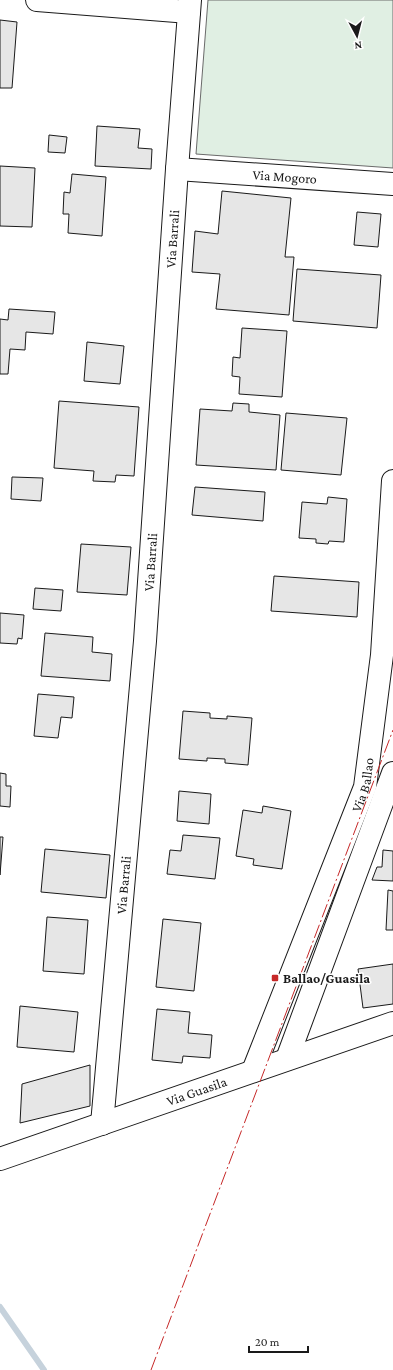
<svg xmlns="http://www.w3.org/2000/svg" width="393" height="1370" font-family="'Crimson Pro',serif">
<style>
.green{fill:#e0efe3;stroke:#6a6a6a}
.lines{fill:none;stroke-linecap:round;stroke-linejoin:round}
.stream{stroke:#c6d2dc;stroke-width:6}
.building{fill:#e6e6e6;stroke:#1a1a1a}
.minor-casing{stroke:#1a1a1a;stroke-width:24}
.minor{stroke:#fff;stroke-width:22}
.power{stroke:#c62828;stroke-width:1;stroke-dasharray:14 3 2 3;stroke-linecap:butt}
.poi-dot{fill:#c62828;stroke:#fff;stroke-width:1.5}
.labels{text-anchor:middle;dominant-baseline:central;stroke-width:3;stroke-linejoin:round;paint-order:stroke}
.street-label{font-size:14px;fill:#1a1a1a;stroke:#fff}
.poi-label{font-size:14px;font-weight:bold;fill:#1a1a1a;stroke:#fff;text-anchor:start}
</style>
<rect width="100%" height="100%" fill="#fff"/>
<!-- green -->
<path class="green" d="M208,0H393V168L196,154Z"/>
<g class="lines">
<!-- stream -->
<path class="stream" d="M0,1307L44,1370"/>
</g>
<!-- building -->
<g class="building">
<path d="M0,20L17,22L12,88H0Z"/>
<path d="M97,126L140,129L138,148L152,149L151,169L95,166Z"/>
<path d="M49,135L67,137L65,153L48,152Z"/>
<path d="M0,166L35,168L32,227L0,226Z"/>
<path d="M72,174L106,177L102,236L68,233L69,214H63L64,192L70,193Z"/>
<path d="M222,191L291,198L285,257H294L289,315L216,309L220,274L192,272L195,231L218,234Z"/>
<path d="M357,212L381,214L378,247L354,245Z"/>
<path d="M297,269L381,275L377,328L293,321Z"/>
<path d="M9,309L55,312L53,334L26,332L25,350L10,349L8,374H0V319L8,320Z"/>
<path d="M242,328L287,331L282,397L239,394L240,377L232,376L233,357L240,358Z"/>
<path d="M87,342L124,346L120,384L84,381Z"/>
<path d="M59,401L139,407L134,476L116,475L115,482L93,481L94,471L54,468Z"/>
<path d="M233,403L249,404V412L280,415L276,470L196,465L200,409L232,411Z"/>
<path d="M286,413L347,418L341,475L281,470Z"/>
<path d="M12,477L43,478L41,501L11,499Z"/>
<path d="M195,487L265,492L263,521L192,515Z"/>
<path d="M328,497L347,499L344,542L329,541L328,544L316,543V539L299,538L302,502L327,504Z"/>
<path d="M81,544L131,547L127,595L77,592Z"/>
<path d="M274,576L359,582L357,617L271,611Z"/>
<path d="M35,588L63,590L61,611L33,609Z"/>
<path d="M0,613L24,615L22,639L18,638L17,644L0,643Z"/>
<path d="M45,633L93,637L92,652L112,654L110,681L41,676Z"/>
<path d="M38,694L74,697L72,718L61,717L58,738L34,736Z"/>
<path d="M183,711L210,713V718L227,719V716L252,718L248,765L225,763V759L207,758V761L179,759Z"/>
<path d="M0,773L6,774V786H11L10,807L0,806Z"/>
<path d="M179,791L211,794L209,824L177,821Z"/>
<path d="M263,806L291,811L282,869L253,865L254,859L236,856L243,810L262,813Z"/>
<path d="M183,835L220,838L215,879L167,874L170,850L181,851Z"/>
<path d="M0,837H3L0,875Z"/>
<path d="M45,849L110,855L106,898L41,892Z"/>
<path d="M383,850L393,851V881L372,880L377,867H382Z"/>
<path d="M388,890L393,891V930H386Z"/>
<path d="M47,917L88,920L84,974L43,971Z"/>
<path d="M163,919L201,923L194,991L156,987Z"/>
<path d="M393,964V1004L363,1008L358,969Z"/>
<path d="M20,1006L78,1012L74,1052L17,1047Z"/>
<path d="M157,1009L190,1012L188,1033L212,1035L210,1058L183,1056L182,1063L152,1060Z"/>
<path d="M90,1065V1106L20,1123L22,1084Z"/>
</g>
<g class="lines">
<!-- minor casing -->
<g class="minor-casing">
<g id="minor">
<path d="M37,0L189,12"/>
<path id="s1" d="M177,169L393,184"/>
<path d="M287,1059L393,773"/>
<path id="s2" d="M253,1071L365,787L382,655L393,481"/>
<path id="s3" d="M102,1124L145,641L177,169L190,0"/>
<path id="s4" d="M0,1159L393,1023"/>
</g>
</g>
<!-- minor -->
<use href="#minor" class="minor"/>
<!-- power -->
<path class="power" d="M151,1370L393,730"/>
</g>
<!-- markers -->
<rect class="poi-dot" x="271" y="974" width="8" height="8" rx="2"/>
<g class="labels">
<!-- street labels -->
<g class="street-label">
<text stroke="none"><textPath href="#s1" startOffset="108">Via Mogoro</textPath></text>
<text stroke="none"><textPath href="#s3" startOffset="888">Via Barrali</textPath></text>
<text stroke="none"><textPath href="#s3" startOffset="564">Via Barrali</textPath></text>
<text stroke="none"><textPath href="#s2" startOffset="307">Via Ballao</textPath></text>
<text stroke="none"><textPath href="#s3" startOffset="240">Via Barrali</textPath></text>
<text stroke="none"><textPath href="#s4" startOffset="208">Via Guasila</textPath></text>
</g>
<!-- poi labels -->
<g class="poi-label">
<text x="283" y="978">Ballao/Guasila</text>
</g>
</g>
<!-- north arrow -->
<g transform="translate(357 36) rotate(173)" stroke="#ffffff" stroke-width="3" paint-order="stroke">
<path d="M0-3L7 15L0 10L-7 15Z" fill="#1a1a1a"/>
<text y="-6" font-size="11" font-weight="bold" text-anchor="middle" fill="#1a1a1a">N</text>
</g>
<!-- scale -->
<path d="M249 1346v6h59v-6" fill="none" stroke="#1a1a1a" stroke-width="2"/>
<text x="255" y="1346" font-size="12" fill="#1a1a1a" stroke="#ffffff" stroke-width="3" paint-order="stroke">20 m</text>
</svg>
